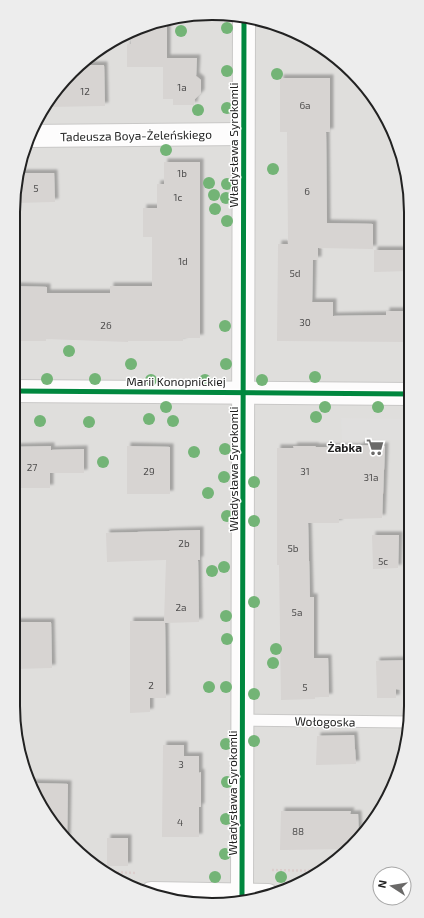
<svg xmlns="http://www.w3.org/2000/svg" width="424" height="918" font-family="'Exo 2',sans-serif">
<style>
.residential{fill:#dfdedc}
.parking{fill:#e0dfde}
.building{fill:#d7d4d2;filter:url(#shadow)}
.lines{fill:none;stroke-linecap:round;stroke-linejoin:round}
.service-casing{stroke:#c9c8c7;stroke-width:13}
.minor-casing{stroke:#c9c8c7;stroke-width:24}
.path{stroke:#dccecd;stroke-width:2.5;stroke-dasharray:2 2;stroke-linecap:butt}
.service{stroke:#fdfcfc;stroke-width:11}
.minor{stroke:#fdfcfc;stroke-width:22}
.cycleway-casing{stroke:#fff;stroke-width:8}
.cycleway{stroke:#00873e;stroke-width:5}
.tree{fill:#73b476}
.labels{text-anchor:middle;dominant-baseline:central;stroke-width:3;stroke-linejoin:round;paint-order:stroke}
.number-label{font-size:10px;fill:#4f4e4e}
.street-label{font-size:12px;fill:#222;stroke:#fff}
.poi-label{font-size:12px;font-weight:bold;fill:#222;stroke:#fff;text-anchor:end}
.rim{fill:none;stroke:#222;stroke-width:2}
</style>
<defs>
<filter id="shadow"><feDropShadow dx="3.5" dy="-3.5" stdDeviation="1" flood-color="#0004"/></filter>
</defs>
<rect width="100%" height="100%" fill="#f0eeeb"/>
<!-- residential -->
<path class="residential" d="M212,13L288,28L333,54L370,91L396,136L409,186L411,706L396,782L362,837L311,878L251,901H173L113,878L62,837L24,770L13,706V212L28,136L71,71L136,28Z"/>
<!-- parking -->
<path class="parking" d="M341,418L406,419V440H342Z"/>
<!-- building -->
<g class="building">
<path d="M167,22V58H197L196,76L201,80V93L195,99L194,105H173V99H163V67H127V44H131V31L136,28Z"/>
<path d="M80,65H104L105,106L48,107L71,71Z"/>
<path d="M280,78H330V132H326L327,223L373,224V249L318,248V260H313L312,302H333V316L386,315V311H410V342L277,341L278,244H288L287,132H280Z"/>
<path d="M164,162H200V338H183V341H128V342L46,339V341H13V286L47,287V293H110V286H152V237H143V208H157V184H164Z"/>
<path d="M21,173H54L55,202L15,203Z"/>
<path d="M374,250H409L410,271L374,272Z"/>
<path d="M360,445L385,446L382,518L339,519V523H308L310,597H314V658H328L329,697H315V699L281,700L279,565H277V448H294L293,446H316L315,447H360Z"/>
<path d="M51,446V450L84,449V473H50V488H13V447Z"/>
<path d="M127,446L170,447V494H127Z"/>
<path d="M200,530V560H198L199,622L165,623L166,698H150V712L130,713V621H164L166,560L107,562L106,533Z"/>
<path d="M372,535H399L398,568L373,569Z"/>
<path d="M13,622H51L52,668L14,669Z"/>
<path d="M411,660V691L396,689V698H377L376,661Z"/>
<path d="M354,735L356,764L316,765L317,736Z"/>
<path d="M163,745H184V756H199V773L201,772V807H199V837H162Z"/>
<path d="M31,783L68,784L67,841L62,837Z"/>
<path d="M281,811H351L350,814H358L359,840L347,849L280,850Z"/>
<rect x="107" y="838" width="21" height="28"/>
</g>
<g class="lines">
<!-- service casing -->
<g class="service-casing">
<path id="service" d="M242,720L408,722"/>
</g>
<!-- minor casing -->
<g class="minor-casing">
<g id="minor">
<path d="M28,136L243,134"/>
<path d="M13,391L410,394"/>
<path d="M151,893L268,895"/>
<path d="M242,895L244,19"/>
</g>
</g>
<!-- path -->
<g class="path">
<path d="M272,870L320,871"/>
<path d="M105,872L137,873"/>
</g>
<!-- service -->
<use href="#service" class="service"/>
<!-- minor -->
<use href="#minor" class="minor"/>
<!-- cycleway casing -->
<g class="cycleway-casing">
<g id="cycleway">
<path d="M13,391L410,394"/>
<path d="M242,895L244,19"/>
</g>
</g>
<!-- cycleway -->
<use href="#cycleway" class="cycleway"/>
</g>
<!-- trees -->
<g class="tree">
<circle cx="227" cy="28" r="6"/>
<circle cx="181" cy="31" r="6"/>
<circle cx="227" cy="71" r="6"/>
<circle cx="277" cy="74" r="6"/>
<circle cx="227" cy="108" r="6"/>
<circle cx="198" cy="110" r="6"/>
<circle cx="166" cy="150" r="6"/>
<circle cx="273" cy="169" r="6"/>
<circle cx="209" cy="183" r="6"/>
<circle cx="227" cy="184" r="6"/>
<circle cx="214" cy="195" r="6"/>
<circle cx="226" cy="198" r="6"/>
<circle cx="215" cy="209" r="6"/>
<circle cx="227" cy="221" r="6"/>
<circle cx="225" cy="326" r="6"/>
<circle cx="69" cy="351" r="6"/>
<circle cx="131" cy="364" r="6"/>
<circle cx="226" cy="364" r="6"/>
<circle cx="315" cy="377" r="6"/>
<circle cx="47" cy="379" r="6"/>
<circle cx="95" cy="379" r="6"/>
<circle cx="151" cy="380" r="6"/>
<circle cx="205" cy="380" r="6"/>
<circle cx="262" cy="380" r="6"/>
<circle cx="166" cy="407" r="6"/>
<circle cx="325" cy="407" r="6"/>
<circle cx="378" cy="407" r="6"/>
<circle cx="316" cy="417" r="6"/>
<circle cx="149" cy="419" r="6"/>
<circle cx="40" cy="421" r="6"/>
<circle cx="173" cy="421" r="6"/>
<circle cx="89" cy="422" r="6"/>
<circle cx="225" cy="449" r="6"/>
<circle cx="194" cy="452" r="6"/>
<circle cx="103" cy="462" r="6"/>
<circle cx="224" cy="477" r="6"/>
<circle cx="254" cy="482" r="6"/>
<circle cx="208" cy="493" r="6"/>
<circle cx="227" cy="516" r="6"/>
<circle cx="254" cy="521" r="6"/>
<circle cx="224" cy="567" r="6"/>
<circle cx="212" cy="571" r="6"/>
<circle cx="254" cy="602" r="6"/>
<circle cx="226" cy="616" r="6"/>
<circle cx="227" cy="639" r="6"/>
<circle cx="276" cy="649" r="6"/>
<circle cx="273" cy="663" r="6"/>
<circle cx="209" cy="687" r="6"/>
<circle cx="226" cy="687" r="6"/>
<circle cx="254" cy="694" r="6"/>
<circle cx="254" cy="741" r="6"/>
<circle cx="226" cy="744" r="6"/>
<circle cx="227" cy="782" r="6"/>
<circle cx="226" cy="819" r="6"/>
<circle cx="225" cy="854" r="6"/>
<circle cx="215" cy="877" r="6"/>
<circle cx="281" cy="877" r="6"/>
</g>
<!-- icons -->
<defs>
<g id="supermarket-bare" transform="scale(1.38)"><path d="M-6-5.5h2.5l.6 2H6L4.5 2H-2.5L-4.4-4H-6ZM-1.5 3.2a1.3 1.3 0 1 0 .1 0ZM3 3.2a1.3 1.3 0 1 0 .1 0Z" fill="#6a6968" stroke="#fff" stroke-width="2.5" paint-order="stroke"/></g>
</defs>
<g fill-rule="evenodd">
<use href="#supermarket-bare" x="375" y="447"/>
</g>
<g class="labels">
<!-- number labels -->
<g class="number-label">
<text x="182" y="87">1a</text>
<text x="85" y="91">12</text>
<text x="305" y="105">6a</text>
<text x="182" y="173">1b</text>
<text x="36" y="188">5</text>
<text x="307" y="191">6</text>
<text x="178" y="197">1c</text>
<text x="183" y="261">1d</text>
<text x="295" y="273">5d</text>
<text x="305" y="322">30</text>
<text x="106" y="325">26</text>
<text x="32" y="467">27</text>
<text x="149" y="471">29</text>
<text x="305" y="471">31</text>
<text x="371" y="477">31a</text>
<text x="184" y="543">2b</text>
<text x="293" y="548">5b</text>
<text x="383" y="561">5c</text>
<text x="181" y="607">2a</text>
<text x="297" y="612">5a</text>
<text x="151" y="685">2</text>
<text x="305" y="687">5</text>
<text x="181" y="764">3</text>
<text x="180" y="822">4</text>
<text x="298" y="831">88</text>
</g>
<!-- street labels -->
<g class="street-label">
<text transform="translate(136 135) rotate(-1)">Tadeusza Boya-Żeleńskiego</text>
<text transform="translate(233 145) rotate(-90)">Władysława Syrokomli</text>
<text x="176" y="381">Marii Konopnickiej</text>
<text transform="translate(233 469) rotate(-90)">Władysława Syrokomli</text>
<text transform="translate(325 721) rotate(1)">Wołogoska</text>
<text transform="translate(232 793) rotate(-90)">Władysława Syrokomli</text>
</g>
<!-- poi labels -->
<g class="poi-label">
<text x="362" y="447">Żabka</text>
</g>
</g>
<!-- crop -->
<path d="M0 0H424V918H0ZM212 20H212A192 192 0 0 1 404 212V706A192 192 0 0 1 212 898H212A192 192 0 0 1 20 706V212A192 192 0 0 1 212 20Z" fill="#ededed" fill-rule="evenodd"/>
<path class="rim" d="M212 20H212A192 192 0 0 1 404 212V706A192 192 0 0 1 212 898H212A192 192 0 0 1 20 706V212A192 192 0 0 1 212 20Z"/>
<!-- north arrow -->
<g transform="translate(392 886) rotate(282)"><circle r="19" fill="#ffffff" stroke="#a7a7a7"/>
<path d="M0-3L7 15L0 10L-7 15Z" fill="#6a6968"/>
<text y="-6" font-size="11" font-weight="bold" text-anchor="middle" fill="#222222">N</text>
</g>
</svg>
